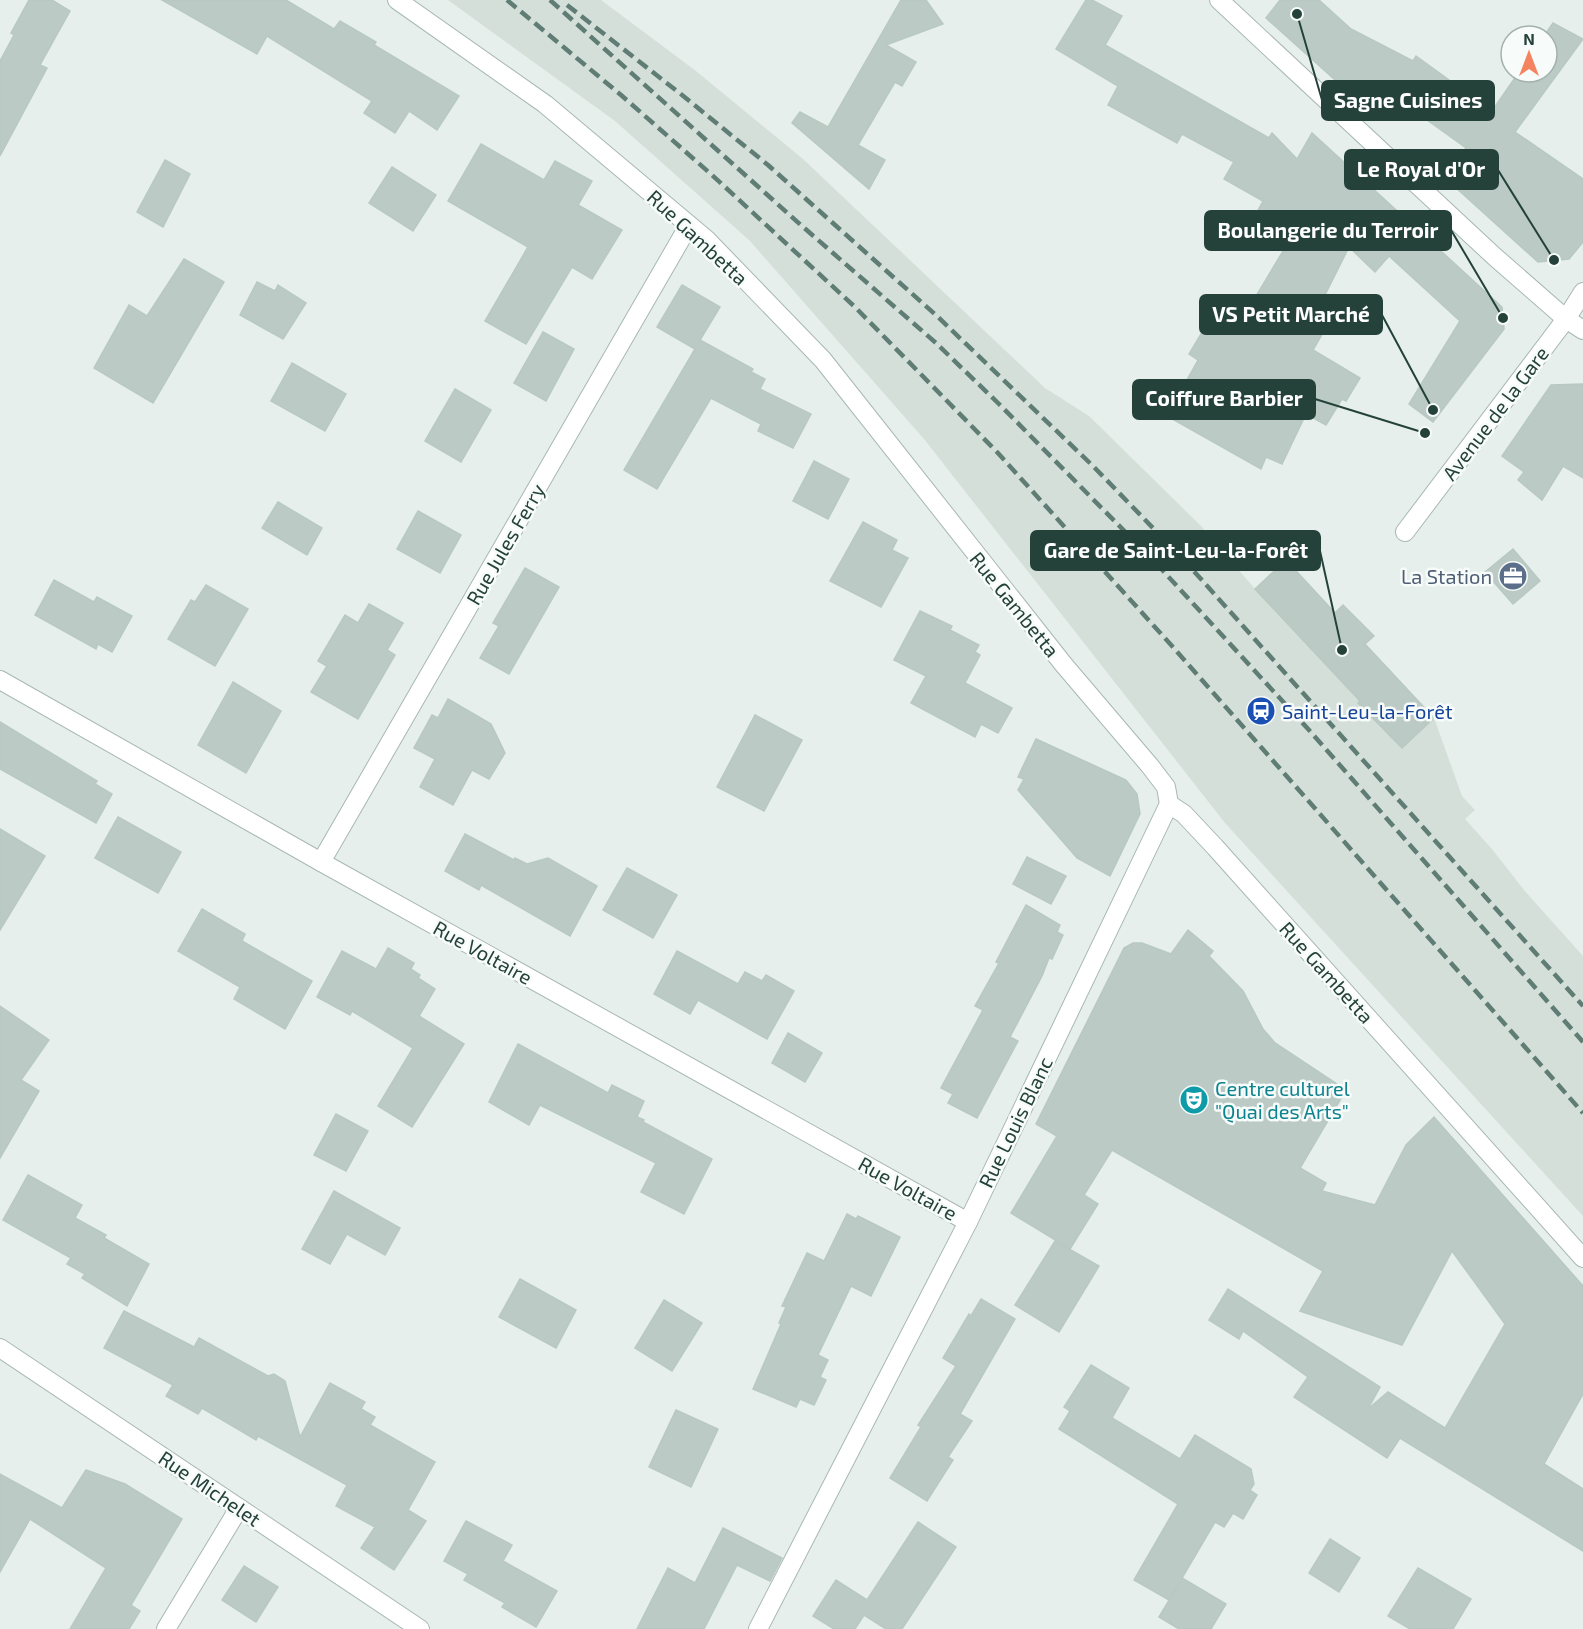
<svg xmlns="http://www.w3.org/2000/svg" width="1583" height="1629" font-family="'Exo 2',sans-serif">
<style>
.built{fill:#d4dfda}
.building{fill:#bbcac4;stroke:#b8c9c2;stroke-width:1.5}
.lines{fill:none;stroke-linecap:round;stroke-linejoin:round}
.minor-casing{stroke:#a8b8b2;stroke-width:20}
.minor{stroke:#fff;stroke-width:18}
.rail{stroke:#5f7d75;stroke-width:4.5;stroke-dasharray:12 6;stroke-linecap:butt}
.labels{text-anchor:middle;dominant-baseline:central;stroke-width:5;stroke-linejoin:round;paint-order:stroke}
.street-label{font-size:20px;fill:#24423a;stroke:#f7fbf9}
.service-label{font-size:20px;fill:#4e5e75;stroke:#f7fbf9;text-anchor:end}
.transit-label{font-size:20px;fill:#164399;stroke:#f7fbf9;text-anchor:start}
.culture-label{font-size:20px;fill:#0d838f;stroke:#f7fbf9;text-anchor:start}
.leader{fill:none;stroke:#24423a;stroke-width:2}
.callout-dot{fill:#24423a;stroke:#f7fbf9;stroke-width:2}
.callout{fill:#24423a;stroke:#24423a;stroke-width:2}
.callout-label{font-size:21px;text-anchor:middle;font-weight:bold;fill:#fff}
</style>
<rect width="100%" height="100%" fill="#e6efeb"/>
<!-- built -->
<path class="built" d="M448,0H601L696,71L803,159L1045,388L1089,416L1201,526L1255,589L1286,560L1335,612L1343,605L1374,636L1365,644L1434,718L1462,796L1475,810L1465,819L1492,849L1524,890L1583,956V1216L1225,823L924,439L749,240L615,121Z"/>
<!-- building -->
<g class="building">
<path d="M29,0H52L70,11L40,65L47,68L0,156V61L14,35L11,33Z"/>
<path d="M162,0H286L334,29L340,21L376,42L374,45L459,96L437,130L409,111L395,133L364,113L372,101L267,36L257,54Z"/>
<path d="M901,0H926L943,24L886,45L916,62L902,86L895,82L858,145L885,160L869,189L792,123L800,112L828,127Z"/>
<path d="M1086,0H1092L1122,16L1105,45L1269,138L1272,133L1297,159L1312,133L1502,307L1504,329L1433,422L1409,404L1460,321L1389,256L1375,272L1349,247L1319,307L1324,309L1316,324L1324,331L1313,350L1360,378L1346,401L1342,399L1326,425L1306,414L1282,464L1266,457L1261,469L1167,416L1198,360L1189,354L1213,314L1237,328L1292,236L1256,214L1263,201L1224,179L1234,162L1182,134L1177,143L1108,105L1118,86L1056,49Z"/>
<path d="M1280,0H1319L1351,29L1413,61L1416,56L1492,111L1519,72H1547V36H1544L1553,23L1583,39L1515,132L1583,179V242L1569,259L1538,262L1444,177L1466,148L1441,130L1406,105L1402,114L1384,104L1374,115L1266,18Z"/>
<path d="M481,144L544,180L555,161L592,181L578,205L622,230L592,279L572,267L526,344L485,321L528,247L448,201Z"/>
<path d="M165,160L190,174L163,227L137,212Z"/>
<path d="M392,167L436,195L413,231L369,203Z"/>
<path d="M184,259L224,282L153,403L94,368L129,305L147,316Z"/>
<path d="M257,282L275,291L278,285L306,303L283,339L240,315Z"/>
<path d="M682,285L720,307L700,340L753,369L751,372L765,379L760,389L811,414L793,448L758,431L761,424L711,398L657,489L624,470L695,349L657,327Z"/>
<path d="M543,332L574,349L546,401L514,383Z"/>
<path d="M292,363L346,394L325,431L271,401Z"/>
<path d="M1583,384V478L1563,466L1542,500L1518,480L1524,472L1502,456L1551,385Z"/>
<path d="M455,389L491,410L461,462L425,441Z"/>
<path d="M814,461L849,479L828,519L793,501Z"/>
<path d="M278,502L322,528L307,555L262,528Z"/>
<path d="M418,511L461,535L440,573L397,549Z"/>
<path d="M863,522L897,540L892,550L908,558L881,607L830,581Z"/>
<path d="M1513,549L1540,581L1513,604L1485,572Z"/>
<path d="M1286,560L1335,613L1343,605L1374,636L1365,644L1434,718L1402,748L1358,703L1360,701L1255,589Z"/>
<path d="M525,568L559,587L509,674L480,658L499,626L493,623Z"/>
<path d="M54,580L94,602L97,597L132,616L112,652L98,644L96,649L35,615Z"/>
<path d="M206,585L248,609L215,666L168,639L191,600L195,602Z"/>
<path d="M369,604L403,623L387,650L395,655L358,719L311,692L327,666L318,661L345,615L358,623Z"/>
<path d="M920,611L952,626L950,630L979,645L975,652L980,655L965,683L1012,708L998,733L981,724L975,737L911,703L926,676L894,660Z"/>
<path d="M233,682L281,711L246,773L198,745Z"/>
<path d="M448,699L491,724L505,753L489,779L472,770L453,805L420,787L435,759L414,748L432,715L438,718Z"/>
<path d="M755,715L802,740L764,811L717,787Z"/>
<path d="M0,722L97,781L95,784L112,794L96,823L0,769Z"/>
<path d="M1036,739L1126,780L1137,794L1140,814L1110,876L1077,858L1018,790L1024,779L1018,777Z"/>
<path d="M118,817L181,852L158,893L95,858Z"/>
<path d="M0,829L45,856L0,930Z"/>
<path d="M465,834L514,860L515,858L527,864L548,858L597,886L570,936L481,885L479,890L445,871Z"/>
<path d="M1027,857L1066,876L1051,904L1013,884Z"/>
<path d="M627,868L677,895L653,938L603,910Z"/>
<path d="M1026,905L1060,925L1057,932L1063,935L1052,959L1049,958L1042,976L1010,1037L1018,1041L977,1118L948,1103L953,1094L941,1088L983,1010L975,1006L999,963L996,962Z"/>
<path d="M202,909L245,934L242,941L312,981L285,1029L234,999L240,987L178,951Z"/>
<path d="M1188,930L1213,951L1209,956L1243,991L1263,1029L1275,1043L1346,1090L1300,1168L1326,1183L1322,1191L1375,1205L1406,1145L1434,1117L1583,1286V1394L1544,1464L1583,1489V1551L1400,1438L1387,1458L1294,1397L1308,1377L1243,1331L1239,1339L1209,1320L1228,1289L1380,1387L1368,1409L1388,1392L1445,1428L1505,1324L1452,1251L1402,1345L1300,1311L1323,1271L1112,1150L1084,1195L1098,1204L1070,1249L1011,1213L1057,1136L1036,1124L1124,948L1133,943H1142L1171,954Z"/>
<path d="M388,948L414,963L411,969L420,975L418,978L435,989L419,1016L464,1044L412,1127L378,1106L413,1048L352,1011L350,1015L317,997L342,951L376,969Z"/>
<path d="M677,951L738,984L745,972L762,981L766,975L794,991L767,1039L698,1000L690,1014L654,994Z"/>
<path d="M0,1006L49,1040L21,1080L39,1091L0,1158Z"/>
<path d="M788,1033L822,1053L805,1082L772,1063Z"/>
<path d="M518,1044L608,1093L612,1085L644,1101L637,1117L644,1120L643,1122L712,1159L684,1214L641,1192L656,1163L540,1105L529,1125L489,1102Z"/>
<path d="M336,1114L368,1131L346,1171L314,1155Z"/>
<path d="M28,1175L82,1205L75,1218L106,1235L104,1238L149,1264L127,1306L82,1278L85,1274L67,1264L71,1258L3,1220Z"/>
<path d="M334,1191L400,1228L385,1255L347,1234L330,1264L302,1249Z"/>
<path d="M847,1214L856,1219L858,1216L900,1237L871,1296L851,1286L818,1355L828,1360L820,1377L826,1380L814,1405L800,1399L796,1407L753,1389L781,1324L779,1323L786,1307L782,1306L807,1253L824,1261Z"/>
<path d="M1055,1241L1099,1266L1059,1332L1015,1305Z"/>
<path d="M520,1279L576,1310L556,1348L499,1317Z"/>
<path d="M981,1299L1015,1319L960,1414L972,1421L948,1457L953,1460L927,1501L890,1478L921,1427L918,1425L956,1366L943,1358L969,1314L971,1316Z"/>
<path d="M664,1300L702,1323L672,1371L635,1348Z"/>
<path d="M124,1311L194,1347L199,1338L268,1376L274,1374L285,1381L300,1437L330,1383L365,1402L361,1409L375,1417L370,1425L435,1462L408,1510L426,1521L394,1570L361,1548L375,1527L336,1506L347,1485L258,1436L256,1440L202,1408L198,1414L166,1396L173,1385L104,1348Z"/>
<path d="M1091,1365L1129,1388L1112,1418L1180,1459L1195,1435L1251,1469L1254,1484L1250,1490L1257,1495L1243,1519L1233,1513L1224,1527L1215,1522L1182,1578L1226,1604L1211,1629H1179L1159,1617L1180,1582L1169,1600L1134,1580L1178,1504L1059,1429L1070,1411L1064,1407Z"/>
<path d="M676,1410L718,1429L691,1487L649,1467Z"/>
<path d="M86,1470L125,1484L182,1519L131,1605L140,1611L129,1629H70L106,1568L30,1519L0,1572V1474L62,1508Z"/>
<path d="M466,1521L512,1545L503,1561L557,1591L536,1627L502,1607L505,1603L464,1580L468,1574L444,1561Z"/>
<path d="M918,1522L956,1547L902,1629H886L864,1615L855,1629H834L813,1616L836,1580L867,1600Z"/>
<path d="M723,1528L782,1558L770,1581L737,1565L704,1629H637L668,1568L695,1583Z"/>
<path d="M1330,1539L1360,1558L1339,1592L1309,1573Z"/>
<path d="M244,1566L278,1587L256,1622L222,1600Z"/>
<path d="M1418,1568L1471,1599L1453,1629H1410L1388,1616Z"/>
</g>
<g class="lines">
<!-- minor casing -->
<g class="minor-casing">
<g id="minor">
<path d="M397,0L545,104L707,240L823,360L1064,665L1150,766L1166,787L1169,804"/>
<path d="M1219,0L1495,257L1566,319L1583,330"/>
<path d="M1405,532L1566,319L1583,292"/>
<path d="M0,680L321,862L968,1222"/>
<path d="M1169,804L1184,814L1215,847L1583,1258"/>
<path d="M321,862L689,225"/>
<path d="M0,1348L420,1629"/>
<path d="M166,1629L239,1508"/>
<path d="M758,1629L968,1222L1169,804"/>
</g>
</g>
<!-- minor -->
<use href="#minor" class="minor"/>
<!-- rail -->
<g class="rail">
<path d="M507,0L621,95L712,175L855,307L997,452L1172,646L1583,1113"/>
<path d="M550,0L802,226L936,343L999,404L1154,561L1309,730L1583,1042"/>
<path d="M567,5L682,95L768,165L938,317L1093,466L1183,559L1583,1006"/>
</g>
</g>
<!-- icons -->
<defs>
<g id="office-disc" transform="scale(1.5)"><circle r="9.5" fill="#5c6f8a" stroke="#f7fbf9"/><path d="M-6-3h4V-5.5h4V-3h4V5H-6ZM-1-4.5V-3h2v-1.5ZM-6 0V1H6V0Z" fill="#fff"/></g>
<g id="station-disc" transform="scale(1.5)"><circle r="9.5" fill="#1a4fb4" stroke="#f7fbf9"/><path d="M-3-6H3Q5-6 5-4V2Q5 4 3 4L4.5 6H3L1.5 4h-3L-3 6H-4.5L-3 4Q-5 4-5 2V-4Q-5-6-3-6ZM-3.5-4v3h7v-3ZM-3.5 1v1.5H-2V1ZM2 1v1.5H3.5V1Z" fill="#fff"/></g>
<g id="theatre-disc" transform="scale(1.5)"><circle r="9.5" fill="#0f9aa8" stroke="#f7fbf9"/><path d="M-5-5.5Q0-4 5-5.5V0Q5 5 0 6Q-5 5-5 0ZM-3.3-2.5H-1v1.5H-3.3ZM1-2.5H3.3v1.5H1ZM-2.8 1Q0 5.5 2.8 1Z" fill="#fff"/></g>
</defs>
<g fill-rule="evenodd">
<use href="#office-disc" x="1513" y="576"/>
<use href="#station-disc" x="1261" y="711"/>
<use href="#theatre-disc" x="1194" y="1100"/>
</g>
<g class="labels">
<!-- street labels -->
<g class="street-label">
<text transform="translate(698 237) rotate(43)">Rue Gambetta</text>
<text transform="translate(1495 413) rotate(-53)">Avenue de la Gare</text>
<text transform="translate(505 544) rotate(-60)">Rue Jules Ferry</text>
<text transform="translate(1015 604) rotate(51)">Rue Gambetta</text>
<text transform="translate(483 952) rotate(29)">Rue Voltaire</text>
<text transform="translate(1327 972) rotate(48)">Rue Gambetta</text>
<text transform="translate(1015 1122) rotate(-64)">Rue Louis Blanc</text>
<text transform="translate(908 1188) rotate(29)">Rue Voltaire</text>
<text transform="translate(210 1488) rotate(34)">Rue Michelet</text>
</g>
<!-- service labels -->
<g class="service-label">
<text x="1492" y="576">La Station</text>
</g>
<!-- transit labels -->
<g class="transit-label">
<text x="1282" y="711">Saint-Leu-la-Forêt</text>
</g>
<!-- culture labels -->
<g class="culture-label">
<text x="1215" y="1088">Centre culturel<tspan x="1215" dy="23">"Quai des Arts"</tspan></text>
</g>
</g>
<!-- callouts -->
<path class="leader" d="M1297 14L1322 100M1554 260L1498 170M1503 318L1451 230M1433 410L1382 315M1425 433L1315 399M1342 650L1320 551"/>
<g class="callout-dot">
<circle cx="1297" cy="14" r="6"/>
<circle cx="1554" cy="260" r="6"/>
<circle cx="1503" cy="318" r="6"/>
<circle cx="1433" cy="410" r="6"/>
<circle cx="1425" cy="433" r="6"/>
<circle cx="1342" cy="650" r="6"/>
</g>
<g class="callout">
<rect x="1322" y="81" width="172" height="39" rx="6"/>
<rect x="1345" y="150" width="153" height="39" rx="6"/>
<rect x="1205" y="211" width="246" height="39" rx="6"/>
<rect x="1200" y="295" width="182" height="39" rx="6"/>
<rect x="1133" y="380" width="182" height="39" rx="6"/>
<rect x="1031" y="531" width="289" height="39" rx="6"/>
</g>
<g class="callout-label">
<text x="1408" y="108">Sagne Cuisines</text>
<text x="1421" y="177">Le Royal d'Or</text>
<text x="1328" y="238">Boulangerie du Terroir</text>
<text x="1291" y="322">VS Petit Marché</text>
<text x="1224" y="406">Coiffure Barbier</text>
<text x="1176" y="558">Gare de Saint-Leu-la-Forêt</text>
</g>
<!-- north arrow -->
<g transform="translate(1529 54)"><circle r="28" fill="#f7fbf9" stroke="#a3b1ad" stroke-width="1.5"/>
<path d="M0-4.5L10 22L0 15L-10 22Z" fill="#f4845f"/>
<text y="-9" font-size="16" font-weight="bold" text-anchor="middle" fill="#24423a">N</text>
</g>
</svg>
